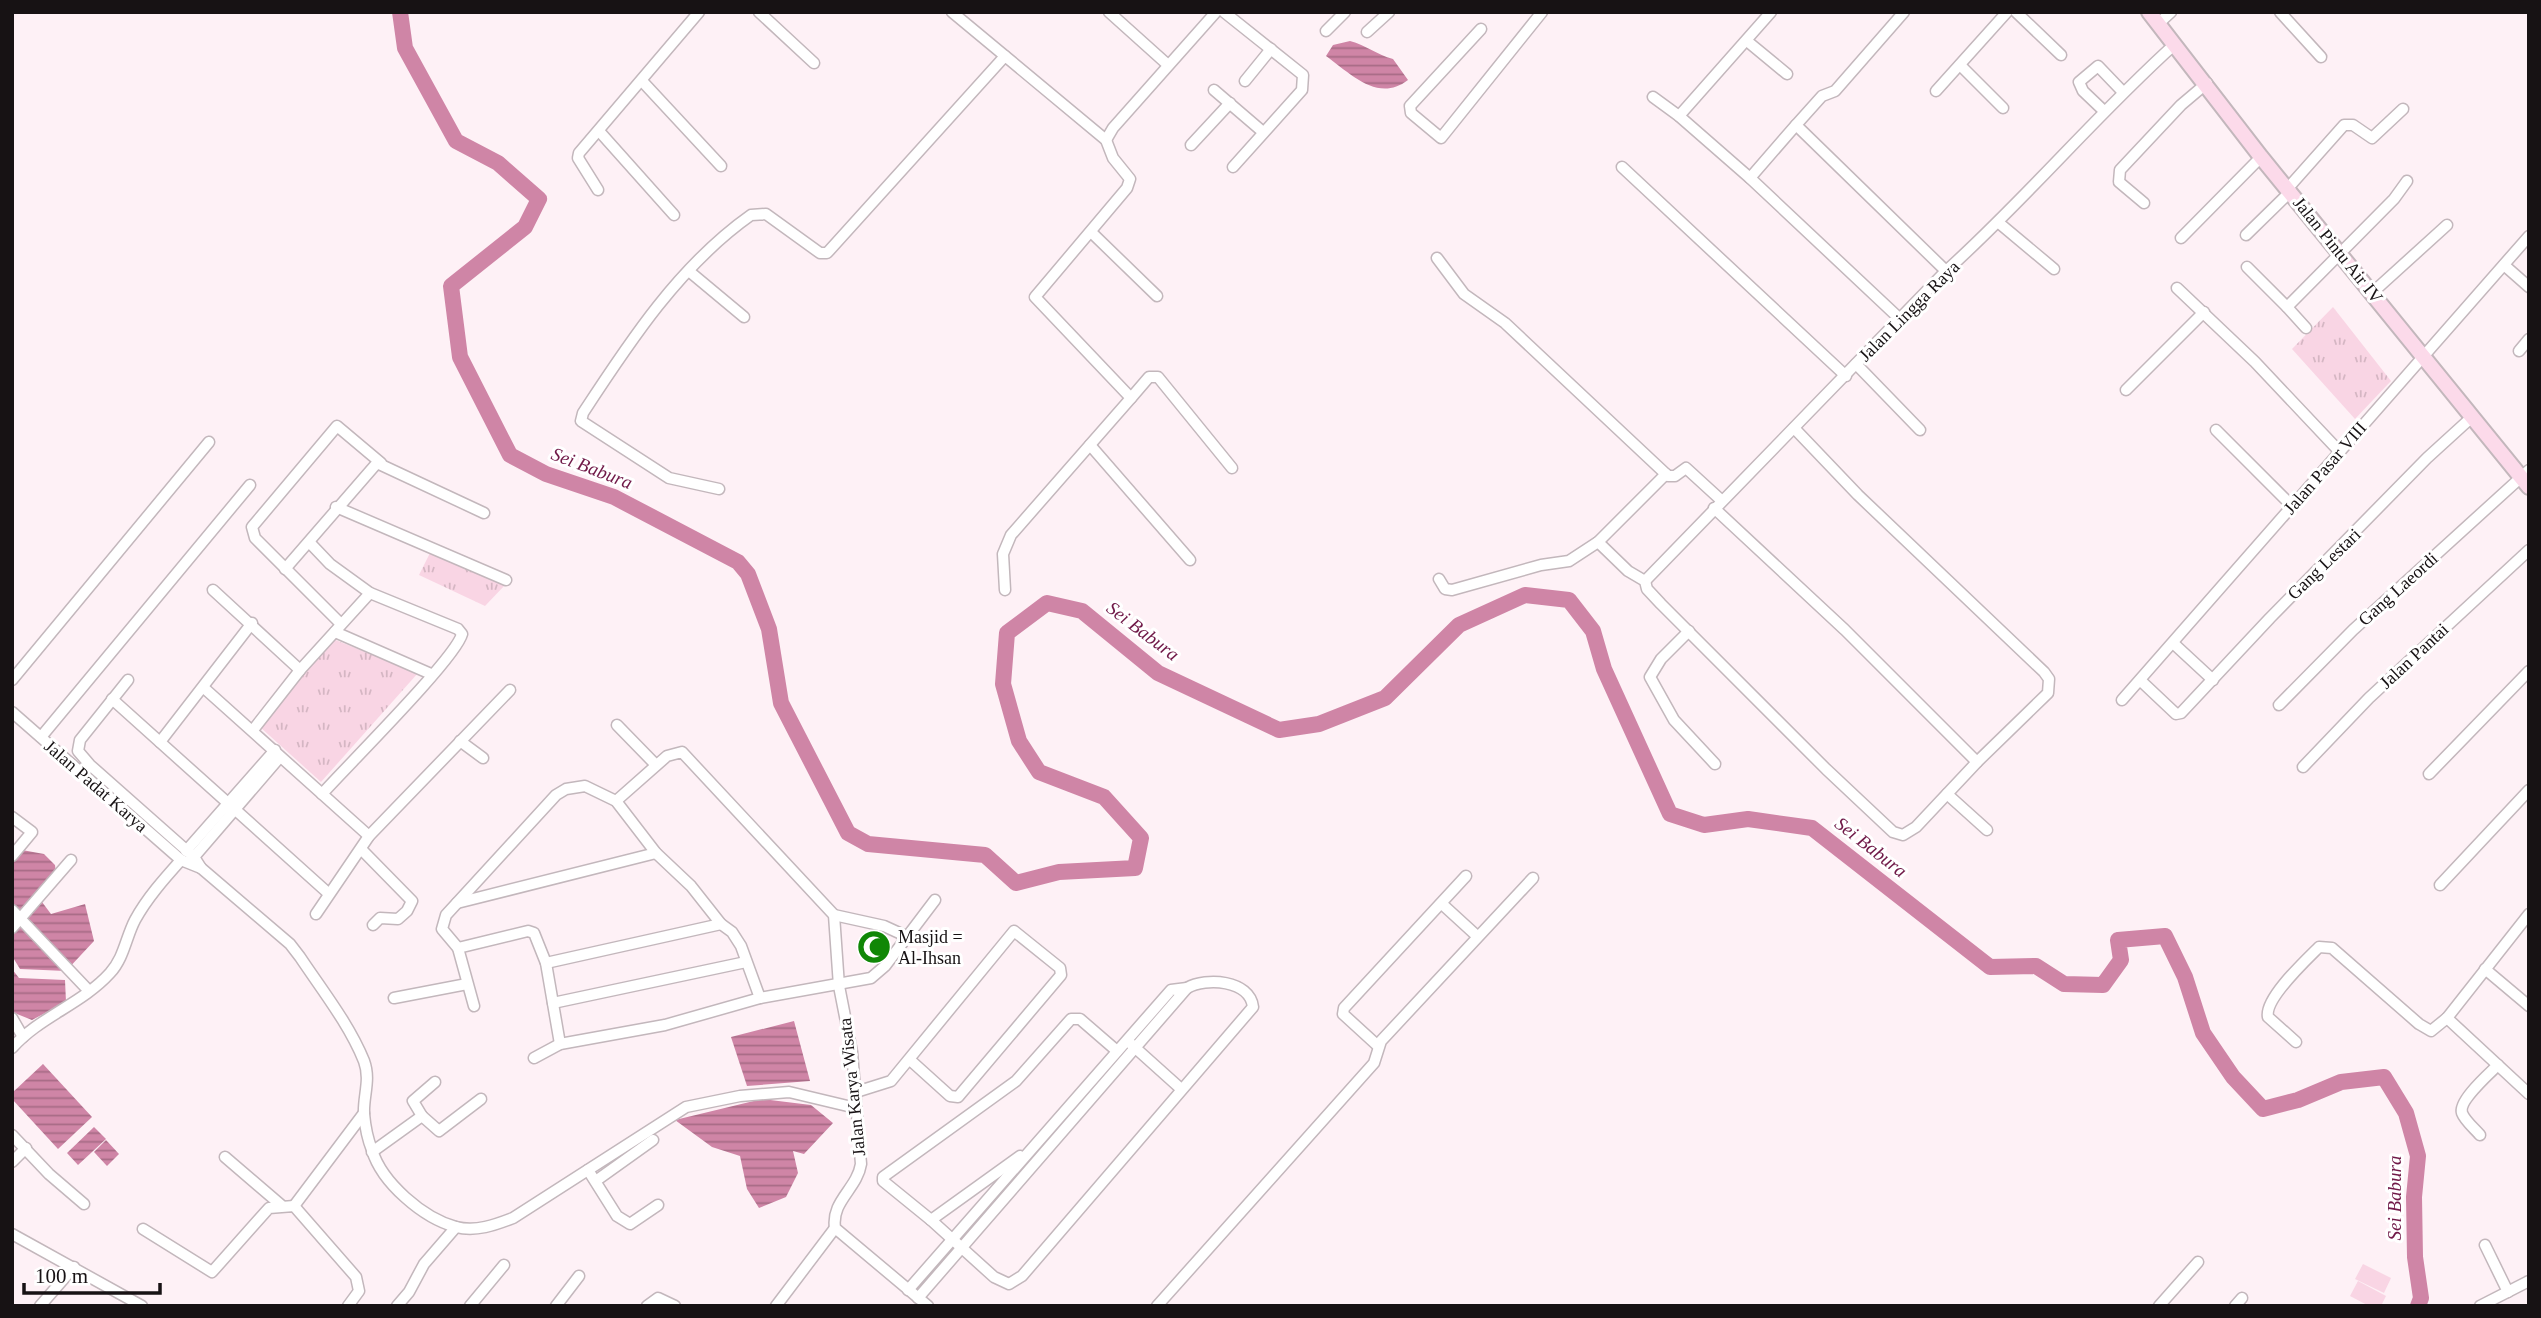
<svg xmlns="http://www.w3.org/2000/svg" width="2541" height="1318" font-family="Georgia,serif">
<style>
.grass{fill:url(#grass-tufts)}
.pitch{fill:#f9d5e4}
.water{fill:url(#water-rules)}
.lines{fill:none;stroke-linecap:round;stroke-linejoin:round}
.river{stroke:#cf85a6;stroke-width:16}
.minor-casing{stroke:#c3b7bc;stroke-width:13}
.secondary-casing{stroke:#c3b7bc;stroke-width:18}
.minor{stroke:#fff;stroke-width:10}
.secondary{stroke:#fcdaea;stroke-width:14}
.labels{text-anchor:middle;dominant-baseline:central;stroke-width:6;stroke-linejoin:round;paint-order:stroke}
.street-label{font-size:18px;fill:#171214;stroke:#fff}
.poi-label{font-size:18px;fill:#171214;stroke:#fff;text-anchor:start}
.water-label{font-size:19px;font-style:italic;fill:#701948;stroke:#fff}
</style>
<defs>
<pattern id="grass-tufts" width="24" height="20" patternUnits="userSpaceOnUse" patternTransform="scale(1.75)"><rect width="24" height="20" fill="#f9d5e4"/><path d="M3 7l-1-3M5 7V3M7 7l1-3M15 17l-1-3M17 17v-4M19 17l1-3" fill="none" stroke="#d5b6c3"/></pattern>
<pattern id="water-rules" width="6" height="5" patternUnits="userSpaceOnUse" patternTransform="scale(1.75)"><rect width="6" height="5" fill="#cf85a6"/><path d="M0 2.5h6" fill="none" stroke="#a76b86"/></pattern>
</defs>
<rect width="100%" height="100%" fill="#fef1f6"/>
<!-- grass -->
<g class="grass">
<path d="M2333,307L2391,381L2355,419L2292,349Z"/>
<path d="M432,549L506,584L485,606L419,575Z"/>
<path d="M333,639L418,673L321,782L260,727Z"/>
</g>
<!-- pitch -->
<g class="pitch">
<path d="M2363,1264L2391,1278L2384,1293L2355,1279Z"/>
<path d="M2358,1281L2386,1296L2381,1306H2369L2350,1296Z"/>
</g>
<!-- water -->
<g class="water">
<path d="M1350,41C1366,45 1377,55 1393,59L1408,80C1378,103 1351,74 1326,56L1333,45Z"/>
<path d="M22,850L44,854L55,865L57,882L39,898L51,914L85,904L94,941L66,971L20,969L12,956V854Z"/>
<path d="M12,969L19,978L65,980L66,1002L32,1020L12,1012Z"/>
<path d="M794,1021L810,1081L747,1086L731,1037Z"/>
<path d="M43,1064L92,1117L58,1149L12,1099V1093Z"/>
<path d="M762,1099L811,1105L833,1123L804,1154L793,1151L798,1173L786,1197L759,1208L747,1189L740,1156L712,1147L675,1120Z"/>
<path d="M94,1127L106,1139L78,1165L67,1153Z"/>
<path d="M106,1140L119,1154L107,1166L94,1152Z"/>
</g>
<g class="lines">
<!-- river -->
<path class="river" d="M400,12L405,48L456,141L498,163L539,199L525,227L451,286L460,357L510,455L546,474L614,497L738,562L748,574L769,629L781,703L848,833L868,844L985,855L1016,883L1059,872L1135,868L1141,838L1104,797L1039,772L1019,741L1003,684L1007,633L1047,603L1082,611L1158,673L1279,730L1319,724L1385,698L1459,625L1525,595L1569,600L1593,631L1604,669L1670,814L1704,825L1748,819L1812,828L1990,967L2036,966L2064,984L2103,985L2121,960L2118,940L2165,936L2185,977L2203,1033L2233,1077L2263,1109L2298,1100L2341,1082L2384,1077L2406,1113L2418,1156L2414,1197L2415,1257L2421,1298L2418,1306"/>
<!-- minor casing -->
<g class="minor-casing">
<g id="minor">
<path d="M759,12L814,63"/>
<path d="M952,12L1005,56"/>
<path d="M1109,12L1168,65"/>
<path d="M1224,12L1303,75L1302,90L1233,167"/>
<path d="M1771,12L1679,116L1750,178L1900,319"/>
<path d="M1904,12L1835,91L1822,96L1796,125L1946,271"/>
<path d="M2016,12L2061,55"/>
<path d="M2280,12L2321,57"/>
<path d="M2159,23L2171,12"/>
<path d="M1481,29L1410,106L1411,113L1441,138L1542,12"/>
<path d="M1326,31L1345,12"/>
<path d="M1367,32L1389,12"/>
<path d="M1747,41L1787,74"/>
<path d="M1960,65L2003,108"/>
<path d="M642,81L721,166"/>
<path d="M1245,81L1271,49"/>
<path d="M1214,90L1263,132"/>
<path d="M1936,91L2007,12"/>
<path d="M1653,97L1679,116"/>
<path d="M2104,111L2083,91L2079,82L2098,66L2122,91"/>
<path d="M599,131L674,215"/>
<path d="M1106,140L1113,128L1216,12"/>
<path d="M1191,145L1230,103"/>
<path d="M1622,167L1846,376"/>
<path d="M1750,178L1796,125"/>
<path d="M2289,187L2344,125H2353L2372,138L2403,109"/>
<path d="M598,190L578,158L579,153L699,12"/>
<path d="M2144,203L2119,182L2120,170L2181,105L2207,83"/>
<path d="M1999,223L2054,269"/>
<path d="M1091,232L1157,296"/>
<path d="M2246,235L2291,191"/>
<path d="M2181,238L2261,157"/>
<path d="M1437,258L1464,294L1505,323L1668,476H1675L1686,468L1721,500"/>
<path d="M2504,265L2529,287"/>
<path d="M2247,267L2287,307L2394,199L2407,181"/>
<path d="M690,272L744,317"/>
<path d="M2177,288L2255,362L2339,451"/>
<path d="M2372,293L2447,225"/>
<path d="M2287,307L2306,328"/>
<path d="M2519,351L2529,339"/>
<path d="M1856,364L1920,430"/>
<path d="M2126,390L2204,312"/>
<path d="M1131,398L1149,377H1158L1232,468"/>
<path d="M2216,430L2293,507"/>
<path d="M1090,445L1190,560"/>
<path d="M719,489L669,478L581,421L583,413C630,341 680,265 751,215L766,214L820,253H827L1005,56L1106,140L1113,158L1130,179L1127,188L1035,297L1131,398L1011,535L1003,554L1005,590"/>
<path d="M336,507L506,580"/>
<path d="M1714,508L1845,630L1977,762L2048,693L2049,679L2044,672L1858,495L1794,428"/>
<path d="M1598,542L1628,571L1645,581L1647,589L1661,604L1826,769L1893,832L1903,835L1916,827L1977,762"/>
<path d="M310,543L330,564L370,593L458,629L462,634C456,658 346,767 322,794"/>
<path d="M285,569L377,463L484,513"/>
<path d="M1439,579L1445,589L1452,590L1541,565L1569,561L1598,542L1666,474"/>
<path d="M1645,581L1946,271C2026,199 2095,116 2175,44"/>
<path d="M213,590L300,670"/>
<path d="M341,624L255,538L252,527L337,426L381,463"/>
<path d="M1689,631L1661,659L1650,677L1674,720L1715,764"/>
<path d="M335,632L431,674"/>
<path d="M2173,643L2213,680"/>
<path d="M12,680L209,442"/>
<path d="M128,680L80,740L78,751L90,765L194,857L201,868L290,944L300,957C322,990 349,1024 364,1061C371,1080 363,1096 364,1114C365,1125 368,1140 372,1150C382,1183 423,1218 456,1227C476,1232 495,1225 513,1218L686,1107L740,1096L789,1092L856,1108"/>
<path d="M2141,681L2176,714L2181,713L2270,618L2427,458L2472,417"/>
<path d="M204,688L369,836"/>
<path d="M112,699L328,893"/>
<path d="M2122,700L2529,236"/>
<path d="M2279,705L2353,630L2529,470"/>
<path d="M12,712L181,860L201,868"/>
<path d="M617,725L656,765"/>
<path d="M253,730L300,670L370,593"/>
<path d="M41,737L250,485"/>
<path d="M460,741L483,758"/>
<path d="M160,742L252,623"/>
<path d="M2303,767L2369,698L2529,550"/>
<path d="M2429,774L2529,671"/>
<path d="M1947,794L1987,830"/>
<path d="M616,801L667,756L682,752L834,915L839,986L852,1052L861,1164C857,1189 831,1201 835,1228L928,1306"/>
<path d="M12,817L32,832L12,856"/>
<path d="M361,849L412,901L407,911L398,919L380,918L373,925"/>
<path d="M186,851L275,750"/>
<path d="M194,857L280,757"/>
<path d="M2440,885L2529,790"/>
<path d="M457,903L656,853"/>
<path d="M1442,904L1477,936"/>
<path d="M12,910L89,991"/>
<path d="M316,914L369,836L510,690"/>
<path d="M834,915L884,926L908,937"/>
<path d="M12,928L71,860"/>
<path d="M458,948L528,931L534,933L546,963L560,1044"/>
<path d="M546,963L721,924"/>
<path d="M2485,969L2529,1006"/>
<path d="M394,998L467,984"/>
<path d="M553,1003L746,962"/>
<path d="M474,1006L458,948L442,929L446,915L556,795L566,789L585,786L616,801L656,853L691,886L721,924L732,932L741,946L760,998"/>
<path d="M12,1018L23,1037"/>
<path d="M2447,1018L2529,1094"/>
<path d="M2296,1042L2268,1017C2264,999 2306,960 2319,947L2332,948L2419,1024L2431,1031L2447,1018L2529,914"/>
<path d="M1131,1044L1180,1088"/>
<path d="M1378,1046L1343,1014L1344,1008L1466,876"/>
<path d="M12,1048C39,1017 82,1004 110,973C124,958 126,937 135,920C147,898 164,879 181,860"/>
<path d="M534,1058L560,1044L665,1025L760,998L871,978L885,966L935,900"/>
<path d="M856,1092L891,1081L1014,931L1060,968L1061,975L958,1097L950,1096L909,1059"/>
<path d="M422,1116L413,1101L435,1082"/>
<path d="M12,1135L49,1174L84,1204"/>
<path d="M2480,1135C2475,1129 2465,1121 2462,1113C2458,1101 2489,1074 2498,1065"/>
<path d="M372,1152L422,1116L439,1131L481,1099"/>
<path d="M1020,1156L931,1220L994,1277L1009,1284L1022,1276L1253,1007C1250,980 1206,977 1187,988"/>
<path d="M225,1157L281,1205"/>
<path d="M12,1162L26,1148"/>
<path d="M588,1170L617,1216L630,1224L658,1205"/>
<path d="M597,1180L653,1140"/>
<path d="M294,1206L364,1113"/>
<path d="M931,1220L883,1181V1177L1016,1081L1071,1019H1080L1117,1051"/>
<path d="M143,1229L212,1272L269,1208L294,1206L356,1277L359,1291L348,1306"/>
<path d="M12,1234L142,1306"/>
<path d="M2485,1245L2508,1292"/>
<path d="M908,1290L1171,990L1187,988L918,1298"/>
<path d="M40,1306L74,1267"/>
<path d="M397,1306L409,1292L424,1264L456,1227"/>
<path d="M470,1306L504,1265"/>
<path d="M556,1306L579,1276"/>
<path d="M647,1306L658,1298L675,1306"/>
<path d="M776,1306L835,1228"/>
<path d="M1157,1306L1374,1063L1381,1041L1533,878"/>
<path d="M2159,1306L2198,1262"/>
<path d="M2235,1306L2242,1298"/>
<path d="M2480,1306L2529,1281"/>
</g>
</g>
<!-- secondary casing -->
<g class="secondary-casing">
<path id="secondary" d="M2149,12L2261,157L2529,487"/>
</g>
<!-- minor -->
<use href="#minor" class="minor"/>
<!-- secondary -->
<use href="#secondary" class="secondary"/>
</g>
<!-- icons -->
<defs>
<g id="mosque-disc" transform="scale(1.75)"><circle r="9.5" fill="#108706" stroke="#fff"/><path d="M3.5-4.9A6 6 0 1 0 3.5 4.9A5 5 0 1 1 3.5-4.9Z" fill="#fff"/></g>
</defs>
<g fill-rule="evenodd">
<use href="#mosque-disc" x="874" y="947"/>
</g>
<g class="labels">
<!-- street labels -->
<g class="street-label">
<text transform="translate(2338 250) rotate(51)">Jalan Pintu Air IV</text>
<text transform="translate(1909 311) rotate(-45)">Jalan Lingga Raya</text>
<text transform="translate(2325 468) rotate(-49)">Jalan Pasar VIII</text>
<text transform="translate(2324 564) rotate(-44)">Gang Lestari</text>
<text transform="translate(2398 589) rotate(-42)">Gang Laeordi</text>
<text transform="translate(2414 656) rotate(-43)">Jalan Pantai</text>
<text transform="translate(96 786) rotate(41)">Jalan Padat Karya</text>
<text transform="translate(852 1087) rotate(-96)">Jalan Karya Wisata</text>
</g>
<!-- poi labels -->
<g class="poi-label">
<text x="898" y="937">Masjid =<tspan x="898" dy="21">Al-Ihsan</tspan></text>
</g>
<!-- water labels -->
<g class="water-label">
<text transform="translate(592 468) rotate(21)">Sei Babura</text>
<text transform="translate(1143 631) rotate(37)">Sei Babura</text>
<text transform="translate(1871 847) rotate(38)">Sei Babura</text>
<text transform="translate(2394 1198) rotate(-90)">Sei Babura</text>
</g>
</g>
<!-- border -->
<rect width="2541" height="1318" fill="none" stroke="#171214" stroke-width="28"/>
<!-- scale -->
<path d="M24 1283v10h136v-10" fill="none" stroke="#171214" stroke-width="3.5"/>
<text x="35" y="1283" font-size="21" fill="#171214" stroke="#ffffff" stroke-width="5" paint-order="stroke">100 m</text>
</svg>
